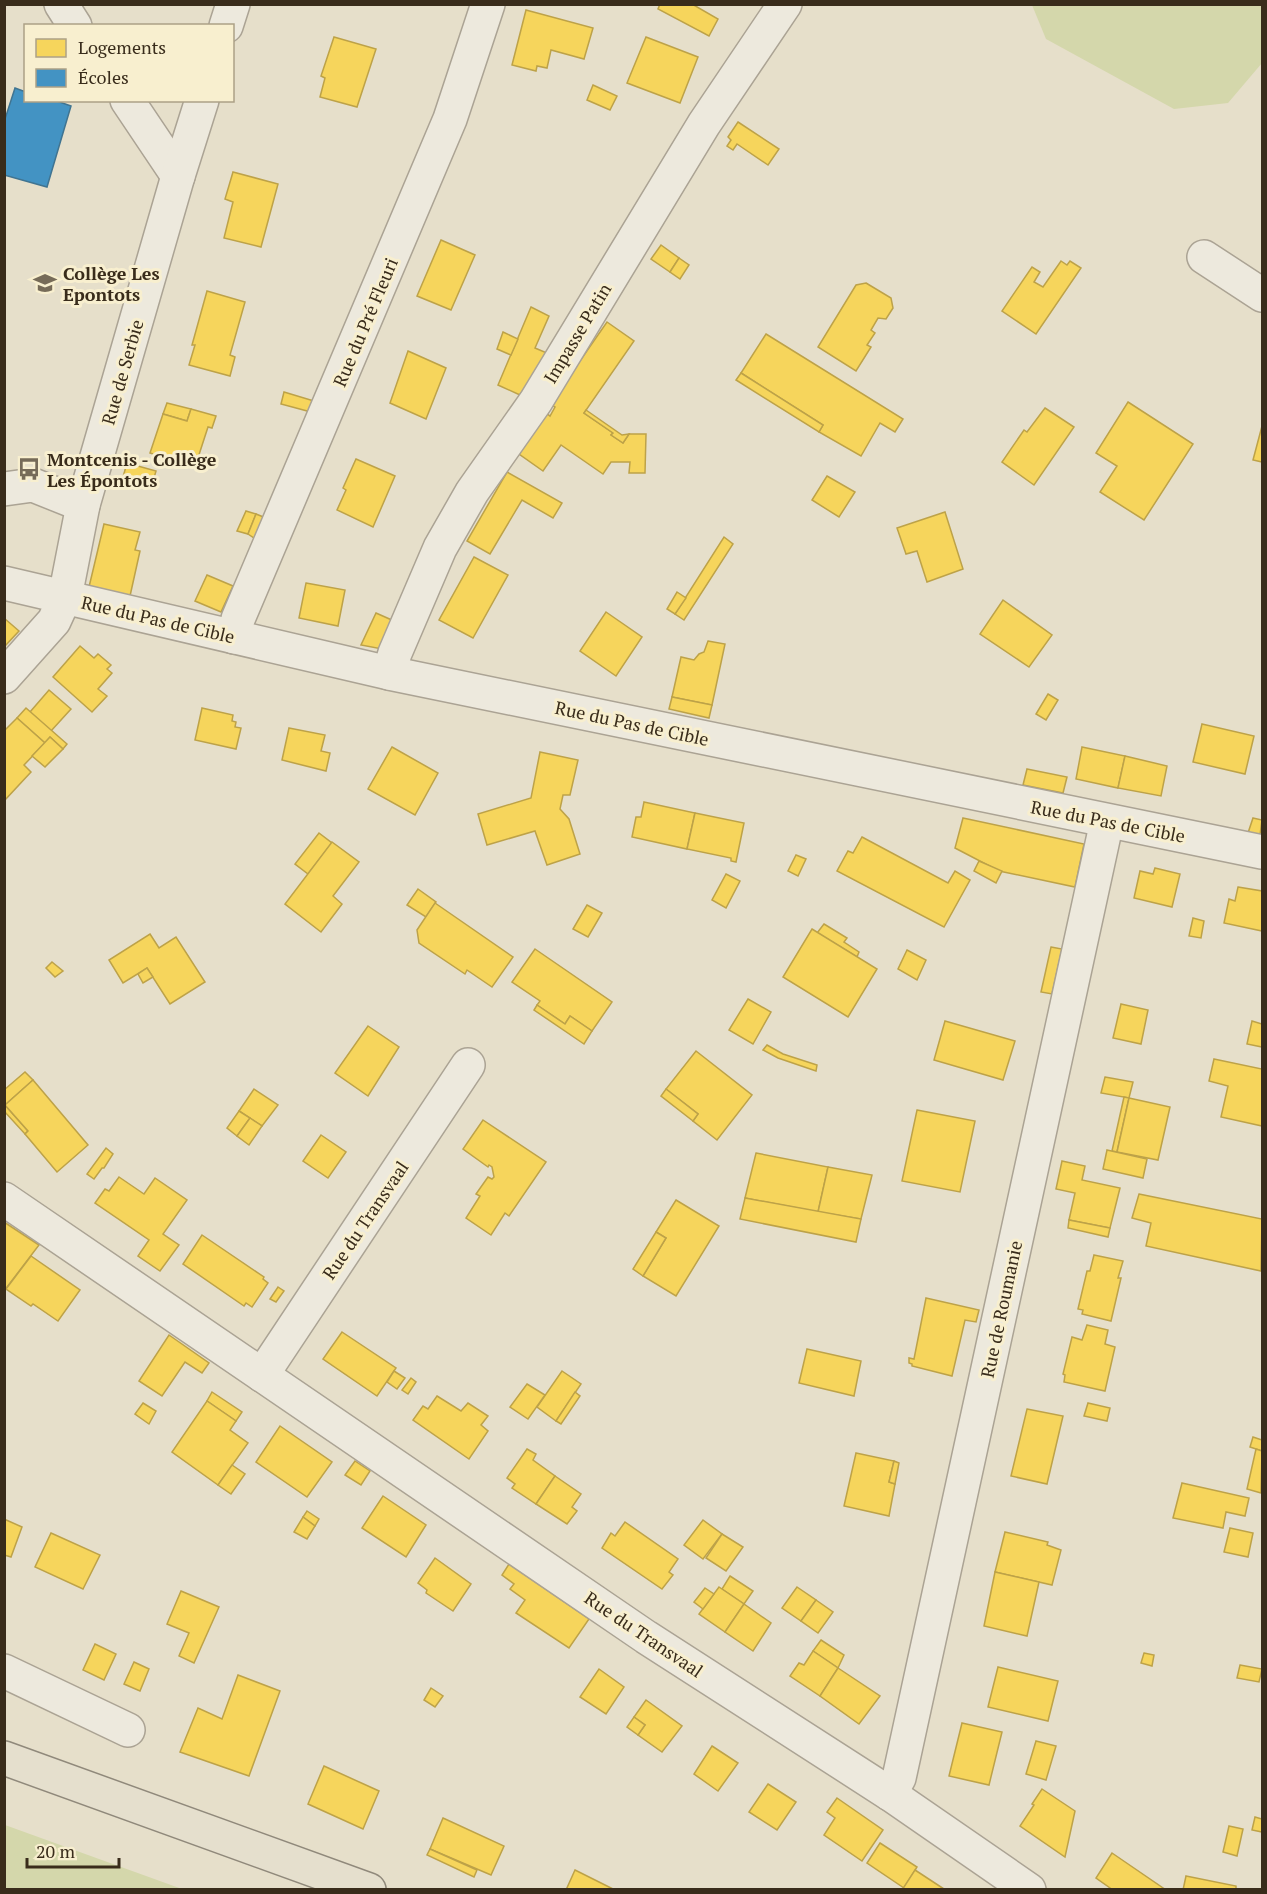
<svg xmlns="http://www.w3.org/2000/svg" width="1267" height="1894" font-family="'PT Serif',serif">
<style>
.green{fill:#d4d7ab}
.homes{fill:#f6d55c;stroke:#bda248;stroke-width:1.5}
.schools{fill:#4393c3;stroke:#407491;stroke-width:1.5}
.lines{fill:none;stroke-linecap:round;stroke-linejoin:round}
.minor-casing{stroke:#aba394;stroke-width:36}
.major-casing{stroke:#90897b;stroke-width:36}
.minor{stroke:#ede9dd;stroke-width:33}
.major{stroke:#e5dfcd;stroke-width:33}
.labels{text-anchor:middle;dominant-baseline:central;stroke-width:6;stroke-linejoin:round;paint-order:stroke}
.poi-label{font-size:18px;font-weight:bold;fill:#392c1b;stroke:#f8efcf;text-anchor:start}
.street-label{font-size:18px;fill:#392c1b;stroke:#f8efcf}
</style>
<rect width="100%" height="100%" fill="#e6dfca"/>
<!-- green -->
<g class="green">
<path d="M1032,5H1262V63L1228,103L1174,109L1046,39Z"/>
<path d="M5,1825L182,1889H5Z"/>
</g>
<!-- homes -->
<g class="homes">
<path d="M660,4H692L718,19L709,36L658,9Z"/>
<path d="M526,10L593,28L584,59L551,50L547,68L537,66L536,71L512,65Z"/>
<path d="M334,37L376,49L357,107L320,97L325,78L321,76Z"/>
<path d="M646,37L698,57L680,103L627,83Z"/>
<path d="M593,85L617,96L610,110L587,100Z"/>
<path d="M738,122L779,149L768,165L737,144L733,150L727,146L731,140L728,137Z"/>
<path d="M233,172L278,184L261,247L224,238L233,202L225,199Z"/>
<path d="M441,240L475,255L451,310L417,296Z"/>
<path d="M661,245L679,258L670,272L651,259Z"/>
<path d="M679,258L689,265L680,279L670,272Z"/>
<path d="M1061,261L1067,265L1070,261L1081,268L1036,334L1002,311L1032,267L1040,272L1034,282L1043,287Z"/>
<path d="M866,283L891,298L893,308L886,319L878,318L871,330L875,333L867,345L871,347L856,371L818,347L856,285Z"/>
<path d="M207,291L245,302L230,355L235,357L230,376L189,365L195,345H192Z"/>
<path d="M531,307L549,316L535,348L547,353L520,395L498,385Z"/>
<path d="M607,322L634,341L584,413L613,433L611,435L623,443L629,434H646L645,473H629L630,462H611L603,474L561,445L543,471L519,454L536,429L545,412L550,416L555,407L550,404Z"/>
<path d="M503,332L518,339L511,355L497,349Z"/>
<path d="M766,334L903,419L895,432L880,423L861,456L819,432L823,425L741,373Z"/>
<path d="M408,351L446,368L426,419L390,403Z"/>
<path d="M741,373L823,425L819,432L736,380Z"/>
<path d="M284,392L314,401L311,412L281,404Z"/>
<path d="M1128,402L1193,444L1144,520L1100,492L1117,466L1096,453Z"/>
<path d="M167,403L191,409L187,421L163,414Z"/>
<path d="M1045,408L1074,427L1034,485L1002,462L1024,430L1027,432Z"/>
<path d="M191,409L216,416L212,428L208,427L195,467L150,453L163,414L187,421Z"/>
<path d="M586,410L622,435L629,434L623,443L611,435L613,433L584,413Z"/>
<path d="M1262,426V462L1253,460Z"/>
<path d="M356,459L395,476L373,527L337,510L346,490L343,488Z"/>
<path d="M127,463L156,471L152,485L123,477Z"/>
<path d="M507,472L562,503L553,518L522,500L490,554L467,541Z"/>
<path d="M827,476L855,492L839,517L812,500Z"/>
<path d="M246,511L256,514L248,534L237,531Z"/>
<path d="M945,512L963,569L927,582L917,551L906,554L897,528Z"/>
<path d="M256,514L266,518L257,540L248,534Z"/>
<path d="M104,524L140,532L135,550L140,551L130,596L89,587Z"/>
<path d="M724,537L733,544L684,620L675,614Z"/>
<path d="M474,557L508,575L473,638L439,620Z"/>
<path d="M207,575L233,586L221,612L195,601Z"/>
<path d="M306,583L345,590L338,626L299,618Z"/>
<path d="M677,592L686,598L675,614L667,609Z"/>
<path d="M1003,600L1052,635L1029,667L980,634Z"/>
<path d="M606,612L642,637L616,676L580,651Z"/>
<path d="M376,613L394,621L382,649L361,645Z"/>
<path d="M4,618L19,631L4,647Z"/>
<path d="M708,641L725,644L712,705L672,697L681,657L694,660L699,654L704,652Z"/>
<path d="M80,646L94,658L98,654L111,665L107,669L112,673L98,689L107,696L92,712L53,677Z"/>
<path d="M49,690L71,709L51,731L30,712Z"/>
<path d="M1048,694L1058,700L1046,720L1036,714Z"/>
<path d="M672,697L712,705L709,718L669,709Z"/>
<path d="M26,708L67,744L63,749L50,737L45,743L17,718Z"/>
<path d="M202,708L233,715L232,721L236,722L235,727L241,728L236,749L195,740Z"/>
<path d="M17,718L45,743L24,765L31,772L4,801V731Z"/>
<path d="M1202,724L1254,736L1245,774L1193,762Z"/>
<path d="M289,728L325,735L321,751L330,753L326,771L282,760Z"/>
<path d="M50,737L63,749L45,767L32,756Z"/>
<path d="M392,747L438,773L415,815L368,789Z"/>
<path d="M1082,747L1125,756L1118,788L1076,779Z"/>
<path d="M540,752L578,760L570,795H563L560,809L569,819L580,854L547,865L535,831L487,845L478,814L531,798Z"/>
<path d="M1125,756L1167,766L1161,796L1118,788Z"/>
<path d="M1027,769L1067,777L1063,793L1023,785Z"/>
<path d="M644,802L695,813L687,849L632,837L636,817H641Z"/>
<path d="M695,813L744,823L736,862L731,861V858L687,849Z"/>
<path d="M963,818L1084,844L1075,887L999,871L955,848Z"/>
<path d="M1253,818L1262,820L1260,835L1248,833Z"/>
<path d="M319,833L332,843L308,874L295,864Z"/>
<path d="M862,837L948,883L955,871L970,880L944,927L837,871L848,851L853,853Z"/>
<path d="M332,842L359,862L333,896L342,904L321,932L285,904Z"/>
<path d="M796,855L806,859L798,876L788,871Z"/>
<path d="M979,861L1002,871L996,883L974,871Z"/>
<path d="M1155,868L1180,874L1172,907L1134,898L1140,871L1153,874Z"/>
<path d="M726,874L740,881L726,908L712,900Z"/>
<path d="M1238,887L1262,891V931L1224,923L1229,899L1235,901Z"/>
<path d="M418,889L436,902L426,917L407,905Z"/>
<path d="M435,903L513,957L492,987L467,970L465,974L419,943L417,930Z"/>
<path d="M587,905L602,913L588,937L573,929Z"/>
<path d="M1193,918L1204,921L1201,938L1189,936Z"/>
<path d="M824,924L847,938L844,942L859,952L857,957L817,933Z"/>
<path d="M812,929L877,969L848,1017L783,977Z"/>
<path d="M150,934L159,948L176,937L205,982L170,1004L147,968L123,983L109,960Z"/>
<path d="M1051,947L1062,949L1052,994L1041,992Z"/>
<path d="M535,949L612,1002L592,1031L570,1016L565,1024L537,1005L540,1001L512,982Z"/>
<path d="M907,950L926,960L917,980L898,969Z"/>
<path d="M52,962L63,971L55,977L46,968Z"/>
<path d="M147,968L153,977L143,983L138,974Z"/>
<path d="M748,999L771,1012L753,1044L729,1030Z"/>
<path d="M1121,1004L1148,1010L1141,1044L1113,1038Z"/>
<path d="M537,1005L565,1024L570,1016L592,1031L584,1044L534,1010Z"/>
<path d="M945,1021L1015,1041L1003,1080L934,1060Z"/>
<path d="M1252,1021L1262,1024V1047L1247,1044Z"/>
<path d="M368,1026L399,1047L368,1096L335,1073Z"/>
<path d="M767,1045L783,1054L817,1065L816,1071L778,1058L763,1050Z"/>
<path d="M696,1051L752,1095L717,1140L693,1121L698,1114L666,1089Z"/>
<path d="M1214,1059L1262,1069V1126L1221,1117L1228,1086L1209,1081Z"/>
<path d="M25,1072L33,1080L5,1105L28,1131L25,1134L4,1111V1090Z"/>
<path d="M1105,1077L1133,1082L1129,1098L1101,1093Z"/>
<path d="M33,1080L88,1145L57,1172L25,1134L28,1131L5,1105Z"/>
<path d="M254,1089L278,1105L262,1126L239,1111Z"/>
<path d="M666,1089L698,1114L693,1121L661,1096Z"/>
<path d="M1124,1097L1129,1098L1117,1152L1112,1151Z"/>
<path d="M1129,1098L1170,1107L1158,1160L1117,1152Z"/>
<path d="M917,1110L975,1121L960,1192L902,1181Z"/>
<path d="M239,1111L250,1118L237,1136L227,1128Z"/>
<path d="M250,1118L262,1126L249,1145L237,1136Z"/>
<path d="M483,1120L546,1162L509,1216L505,1213L491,1235L466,1218L480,1196L476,1194L488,1177L492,1179L494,1177L492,1167L489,1165L488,1167L463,1149Z"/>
<path d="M321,1135L346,1152L328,1178L303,1161Z"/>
<path d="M106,1148L113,1154L104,1168H102L94,1179L87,1174Z"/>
<path d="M1107,1150L1147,1159L1143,1178L1103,1169Z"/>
<path d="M756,1153L828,1167L818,1212L745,1198Z"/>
<path d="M1062,1161L1085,1166L1082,1180L1120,1188L1110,1228L1069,1220L1075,1193L1056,1189Z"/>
<path d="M828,1167L872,1175L861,1219L818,1212Z"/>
<path d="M119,1177L144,1194L155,1178L187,1200L163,1234L179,1245L160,1271L138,1256L149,1240L95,1203L105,1189L109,1191Z"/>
<path d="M1139,1194L1262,1219L1261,1271L1146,1246L1151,1223L1132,1218Z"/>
<path d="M745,1198L861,1219L856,1242L740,1219Z"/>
<path d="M676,1200L719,1226L676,1296L643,1276L666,1238L656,1232Z"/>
<path d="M1069,1220L1110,1228L1108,1237L1068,1228Z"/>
<path d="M4,1222L39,1245L4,1291Z"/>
<path d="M656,1232L666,1238L643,1276L633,1269Z"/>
<path d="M202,1235L264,1277L263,1279L268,1283L252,1307L246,1303L244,1306L183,1264Z"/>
<path d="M1094,1255L1123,1261L1118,1278H1121L1111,1321L1082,1314L1083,1310L1078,1309L1087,1271H1090Z"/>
<path d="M31,1256L80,1290L58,1321L33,1304L31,1306L6,1289Z"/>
<path d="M278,1287L284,1291L276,1302L270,1299Z"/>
<path d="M926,1298L979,1310L976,1322L965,1320L952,1376L912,1366V1364L909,1363V1358L914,1359Z"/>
<path d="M1087,1325L1108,1330L1105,1344L1115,1347L1105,1391L1064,1382L1065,1375L1063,1374L1072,1337L1082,1340Z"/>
<path d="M342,1332L396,1368L377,1396L323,1359Z"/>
<path d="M169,1335L209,1363L202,1373L185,1362L162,1396L139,1381Z"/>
<path d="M807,1349L861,1361L854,1396L799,1383Z"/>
<path d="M394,1371L405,1378L397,1389L387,1382Z"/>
<path d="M562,1371L581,1384L556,1421L537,1407Z"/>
<path d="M411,1378L416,1382L408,1394L402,1390Z"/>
<path d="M527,1384L545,1395L528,1419L510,1407Z"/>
<path d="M212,1392L242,1412L236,1421L207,1401Z"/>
<path d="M575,1392L580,1396L561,1424L556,1421Z"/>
<path d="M437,1396L461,1411L468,1403L488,1416L481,1425L488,1431L469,1459L413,1420L423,1406L428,1409Z"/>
<path d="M207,1401L236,1421L230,1430L248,1443L218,1485L172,1452Z"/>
<path d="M143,1403L156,1411L149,1424L135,1414Z"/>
<path d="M1088,1403L1110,1408L1107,1421L1084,1416Z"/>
<path d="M1027,1409L1063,1416L1047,1484L1011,1476Z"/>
<path d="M280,1426L332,1462L307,1497L256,1462Z"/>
<path d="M1253,1437L1262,1440V1451L1250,1447Z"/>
<path d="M527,1449L536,1454L533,1460L555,1476L536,1504L512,1488L515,1484L507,1478Z"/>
<path d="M1256,1449L1262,1451L1261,1493L1247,1489Z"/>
<path d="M856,1453L894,1461L889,1482L895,1484L889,1516L844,1506Z"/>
<path d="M355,1461L370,1471L361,1485L345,1475Z"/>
<path d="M894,1461L899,1463L895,1484L889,1482Z"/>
<path d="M232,1465L245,1474L231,1494L218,1485Z"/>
<path d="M555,1476L581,1494L572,1507L577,1511L567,1524L536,1504Z"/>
<path d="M1182,1483L1249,1498L1245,1516L1226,1512L1223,1528L1173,1518Z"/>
<path d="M383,1496L426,1525L406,1557L362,1528Z"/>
<path d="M307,1511L319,1519L315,1526L303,1517Z"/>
<path d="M303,1517L315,1526L307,1539L294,1532Z"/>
<path d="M4,1519L22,1527L11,1557L4,1555Z"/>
<path d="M703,1520L722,1534L703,1559L684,1545Z"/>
<path d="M625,1522L678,1559L669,1572L673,1575L662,1589L602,1548L611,1533L615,1536Z"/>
<path d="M1230,1528L1253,1533L1248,1557L1224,1552Z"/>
<path d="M1005,1532L1048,1542L1047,1545L1061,1550L1052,1585L995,1572Z"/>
<path d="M51,1533L100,1555L83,1589L35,1567Z"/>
<path d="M722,1534L743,1547L726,1571L706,1558Z"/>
<path d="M435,1558L471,1584L453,1611L426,1593L427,1590L418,1583Z"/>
<path d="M509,1564L589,1619L569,1648L516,1613L525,1600L510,1589L514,1584L502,1575Z"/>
<path d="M995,1572L1039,1582L1027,1636L984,1626Z"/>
<path d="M730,1576L753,1591L744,1604L722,1589Z"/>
<path d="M719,1587L744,1604L725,1632L699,1614Z"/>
<path d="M797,1587L816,1600L801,1621L782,1608Z"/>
<path d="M705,1588L714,1594L703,1609L694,1602Z"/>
<path d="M181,1591L219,1607L194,1663L179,1656L189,1633L167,1624Z"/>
<path d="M816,1600L833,1612L818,1633L801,1621Z"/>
<path d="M744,1604L771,1623L753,1651L725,1632Z"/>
<path d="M821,1640L844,1655L838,1668L813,1651Z"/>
<path d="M95,1644L116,1654L104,1680L83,1670Z"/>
<path d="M813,1651L838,1668L820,1696L790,1676L799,1663L804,1665Z"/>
<path d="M1144,1653L1154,1655L1152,1666L1141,1663Z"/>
<path d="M134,1662L149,1669L140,1691L124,1684Z"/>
<path d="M1240,1665L1262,1669L1259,1682L1237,1678Z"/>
<path d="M998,1667L1058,1681L1048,1721L988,1707Z"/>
<path d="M838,1668L880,1696L859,1724L820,1696Z"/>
<path d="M599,1669L624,1687L606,1714L580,1697Z"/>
<path d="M238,1675L280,1691L249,1776L180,1752L198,1708L222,1719Z"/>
<path d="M431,1688L443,1696L435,1707L424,1700Z"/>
<path d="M646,1700L682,1726L662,1752L638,1735L645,1725L634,1717Z"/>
<path d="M634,1717L645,1725L638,1735L627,1727Z"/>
<path d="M962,1723L1002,1732L989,1785L949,1776Z"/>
<path d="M1036,1741L1056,1746L1046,1780L1026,1774Z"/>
<path d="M712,1746L738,1763L718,1791L694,1774Z"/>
<path d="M324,1766L379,1791L363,1829L308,1804Z"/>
<path d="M768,1784L796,1802L777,1830L749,1812Z"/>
<path d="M1042,1789L1075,1811L1065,1857L1020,1826L1034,1805L1032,1804Z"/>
<path d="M837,1798L883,1830L862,1861L824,1835L835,1818L827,1812Z"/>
<path d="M1255,1817L1262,1819V1832L1252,1830Z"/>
<path d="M443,1818L504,1846L491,1875L430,1849Z"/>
<path d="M1229,1826L1243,1829L1237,1856L1223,1852Z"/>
<path d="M880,1843L917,1867L904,1888L867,1863Z"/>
<path d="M430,1849L477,1870L474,1877L427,1855Z"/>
<path d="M1112,1853L1166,1890H1113L1096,1878Z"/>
<path d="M575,1870L615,1890H566Z"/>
<path d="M915,1870L944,1889V1890H902Z"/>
<path d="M1186,1876L1236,1886V1890H1183Z"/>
</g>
<!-- schools -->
<path class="schools" d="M15,88L26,92V100H54L71,106L47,187L4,175V122Z"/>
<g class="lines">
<!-- minor casing -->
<g class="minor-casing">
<g id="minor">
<path d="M61,4L75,26"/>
<path d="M226,26L233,4"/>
<path d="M127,100L178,176"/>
<path d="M1204,257L1262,295"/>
<path d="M4,489L33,485L83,505"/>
<path d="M4,583L389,673L1262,852"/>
<path d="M234,637L238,619L450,119L488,4"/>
<path d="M389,673L395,653L440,548L472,492L536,401L704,124L785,4"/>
<path d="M4,677L54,621L65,597L83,505L178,176L202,100"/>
<path d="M4,1199L646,1637L890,1794L1029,1890"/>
<path d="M262,1375L468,1065"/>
<path d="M4,1671L128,1730"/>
<path d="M890,1794L899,1778L1107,821"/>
</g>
</g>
<!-- major casing -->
<g class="major-casing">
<path id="major" d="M4,1758L369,1890"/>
</g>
<!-- minor -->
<use href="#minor" class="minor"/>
<!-- major -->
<use href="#major" class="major"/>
</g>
<!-- icons -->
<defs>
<g id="school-bare" transform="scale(1.8)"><path d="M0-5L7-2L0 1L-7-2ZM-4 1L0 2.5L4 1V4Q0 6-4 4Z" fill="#766b58" stroke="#f8efcf" stroke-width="2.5" paint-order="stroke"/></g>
<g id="bus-bare" transform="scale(1.8)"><path d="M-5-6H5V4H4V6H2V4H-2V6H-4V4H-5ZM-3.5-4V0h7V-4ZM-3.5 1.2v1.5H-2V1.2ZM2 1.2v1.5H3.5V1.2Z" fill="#766b58" stroke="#f8efcf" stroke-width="2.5" paint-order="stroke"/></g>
</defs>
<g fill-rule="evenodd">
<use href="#school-bare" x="45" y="283"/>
<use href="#bus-bare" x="29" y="469"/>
</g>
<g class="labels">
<!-- poi labels -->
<g class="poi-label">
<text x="63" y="273">Collège Les<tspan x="63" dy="21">Epontots</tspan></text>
<text x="47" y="459">Montcenis - Collège<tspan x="47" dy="21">Les Épontots</tspan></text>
</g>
<!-- street labels -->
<g class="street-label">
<text transform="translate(365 322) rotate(-67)">Rue du Pré Fleuri</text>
<text transform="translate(577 333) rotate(-59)">Impasse Patin</text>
<text transform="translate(122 372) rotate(-74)">Rue de Serbie</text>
<text transform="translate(158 619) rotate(13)">Rue du Pas de Cible</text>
<text transform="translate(632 723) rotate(12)">Rue du Pas de Cible</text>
<text transform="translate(1108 821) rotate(11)">Rue du Pas de Cible</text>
<text transform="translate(365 1220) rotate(-56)">Rue du Transvaal</text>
<text transform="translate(1001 1309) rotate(-78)">Rue de Roumanie</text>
<text transform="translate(644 1634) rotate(34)">Rue du Transvaal</text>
</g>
</g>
<!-- border -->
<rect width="1267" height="1894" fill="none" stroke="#392c1b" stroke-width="12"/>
<!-- legend -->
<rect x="24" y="24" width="210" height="78" fill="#f8efcf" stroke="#aca187" stroke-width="1.5"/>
<rect x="36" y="39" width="30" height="18" fill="#f6d55c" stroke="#aca187" stroke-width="1.5"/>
<text x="78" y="54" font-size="18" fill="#392c1b">Logements</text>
<rect x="36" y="69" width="30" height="18" fill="#4393c3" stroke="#aca187" stroke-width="1.5"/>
<text x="78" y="84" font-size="18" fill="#392c1b">Écoles</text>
<!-- scale -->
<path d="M27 1858v9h92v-9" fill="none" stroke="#392c1b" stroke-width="3"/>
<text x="36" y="1858" font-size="18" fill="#392c1b" stroke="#f8efcf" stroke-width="4.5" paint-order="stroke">20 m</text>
</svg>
